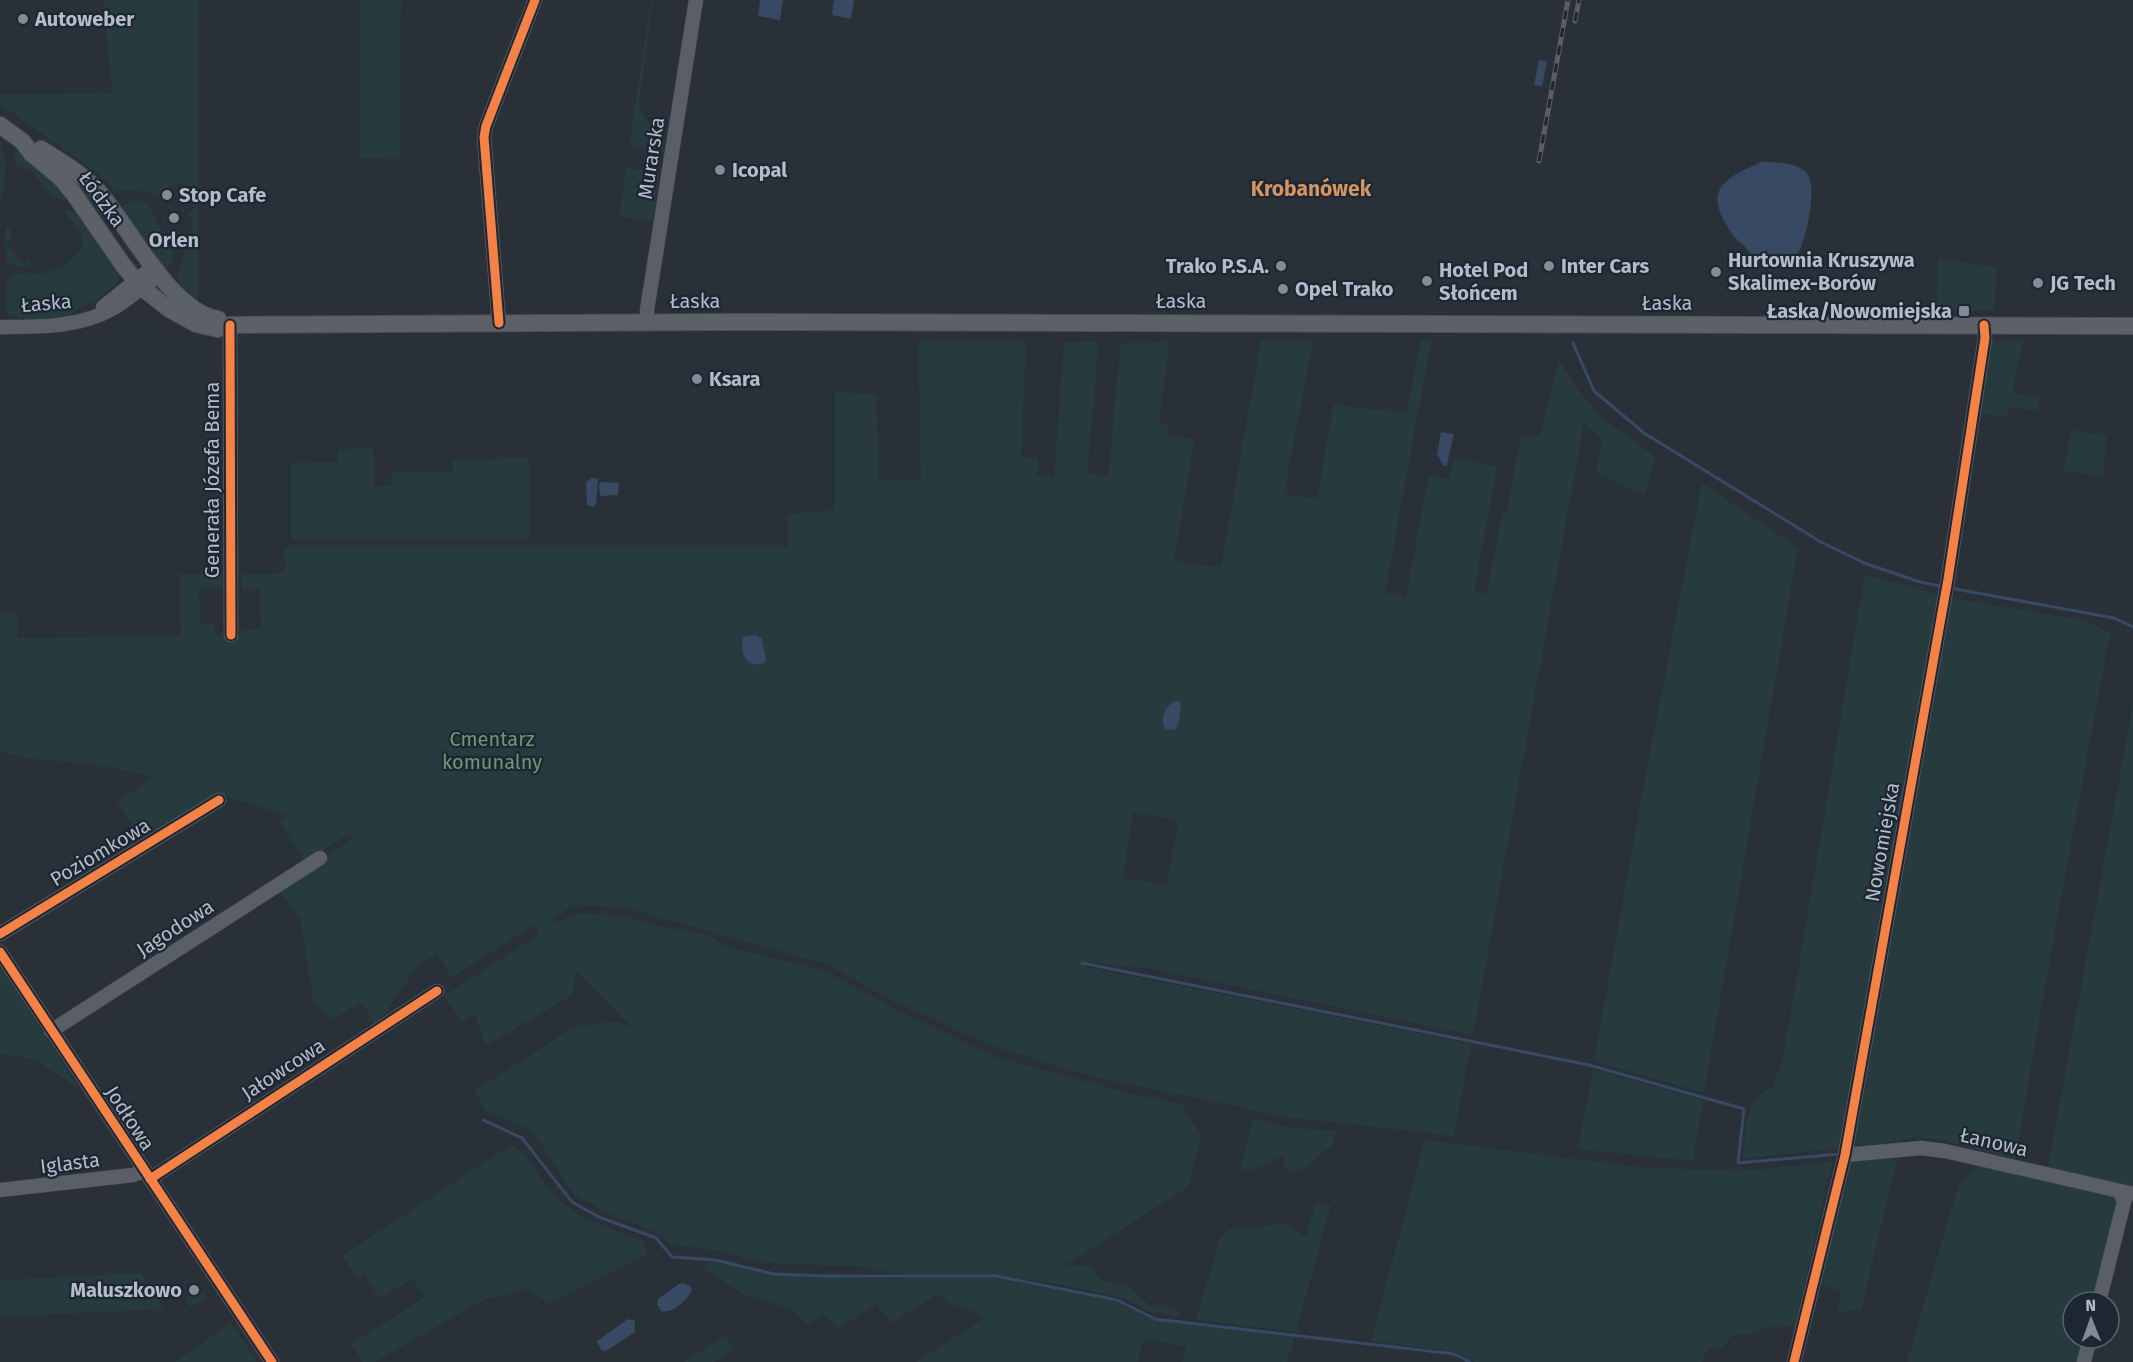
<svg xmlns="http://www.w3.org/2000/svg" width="2133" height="1362" font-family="'Fira Sans',sans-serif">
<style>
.green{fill:#273a3e;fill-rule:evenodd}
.water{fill:#384963}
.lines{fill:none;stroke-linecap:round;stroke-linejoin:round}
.stream{stroke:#384963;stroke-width:3}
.minor-casing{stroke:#484c53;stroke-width:15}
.major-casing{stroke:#484c55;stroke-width:18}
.minor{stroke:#5a5e66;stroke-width:14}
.major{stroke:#5c6168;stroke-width:16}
.rail-casing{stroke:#595d64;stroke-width:5}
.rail{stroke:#1d2633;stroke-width:3;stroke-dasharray:9;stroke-linecap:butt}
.cycleway-casing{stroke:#1d2633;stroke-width:13}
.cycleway{stroke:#f48246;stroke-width:9}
.poi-dot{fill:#848b96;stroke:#1d2633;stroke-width:2}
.labels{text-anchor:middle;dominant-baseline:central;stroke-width:4.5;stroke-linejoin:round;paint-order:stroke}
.poi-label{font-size:20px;font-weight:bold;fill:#b4bcc9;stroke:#1d2633;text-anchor:start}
.street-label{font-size:20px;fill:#b4bcc9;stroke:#1d2633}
.park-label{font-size:20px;fill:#6b9a76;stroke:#1d2633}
.neighbourhood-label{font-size:21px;font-weight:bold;fill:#d59563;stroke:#1d2633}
</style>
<rect width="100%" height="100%" fill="#2a3038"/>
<!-- green -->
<g class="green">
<path d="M104,0H199L198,304L181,289L178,274L193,224L188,213L194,210L187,194L191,191L190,189L186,191L181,182L154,196L145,191L116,190L98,173L0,104V94L112,93Z"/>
<path d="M360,0H401L400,157L360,158Z"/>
<path d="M651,0H653L639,104L641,111L664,145L663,152L629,146Z"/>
<path d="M0,141C8,159 6,187 0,205Z"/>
<path d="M15,149L47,172L68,199L64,201L51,195L31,171L15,164L13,158Z"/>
<path d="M626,168L659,173L652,222L619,217Z"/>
<path d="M86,188L106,214L104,220L102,221L80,193Z"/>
<path d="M137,200L146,203L150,208L172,251C173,260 171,265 164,270L120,208L131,201Z"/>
<path d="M67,209L76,213L115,271L118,276L117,283L98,299L74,311V316C57,320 21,324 7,312C7,302 2,284 11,277C19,270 34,275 43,273C56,272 85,255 83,240C81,230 72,221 65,213Z"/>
<path d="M8,226L11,228V238L6,244L23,263L28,259L31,266L16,267L6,261L5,228Z"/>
<path d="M1938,258L1997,268L1994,310L1936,311Z"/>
<path d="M1170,339L1159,423L1168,425L1167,435L1194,439L1174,562L1221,567L1261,341H1313L1284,494L1317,499L1334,404L1367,409L1407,412L1421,341H1431L1385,593L1406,597L1429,474L1450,479L1454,458L1497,467L1474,591L1486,594L1503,510L1507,511L1521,435L1540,436L1559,360L1576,387L1602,418L1656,457L1644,496L1596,472L1602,439L1584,423L1473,1035L1152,969L1086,962V967L1471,1044L1454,1136L1286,1117L1091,1076L989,1045L888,998L826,964L626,908L574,905L553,918L557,923L577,913L624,916L650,924L710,936L726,946L823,970L908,1015L996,1057L1129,1093L1181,1104L1202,1136L1188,1187L1061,1268L1078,1265L1091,1267L1101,1280L1128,1286L1152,1307H1169L1180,1313L1181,1317L1150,1312L1123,1298L1062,1285L998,1275L899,1274L865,1267L786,1264L751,1260L725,1252L671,1244L660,1234L608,1213L573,1194L533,1131L486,1111L475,1091L570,1029L598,1023L619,1022L633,1028L577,971L572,995L486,1046L475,1014L462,1022L444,996L540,934L533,925L452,978L437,953L417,967L376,1026L361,1002L332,1020L313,1000L300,918L278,890L356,836L348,834L305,862L279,821L287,815L216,794L141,839L117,801L154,777L98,765L27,758L0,752V612H18L17,638L181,636L179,574H222V588H199L200,623L213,624L214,635H241L242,630L261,629L260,589H242V574L285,573L284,547H787L788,514L835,510V392L876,394L879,481L921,479L918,341H1026L1021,458L1038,459L1037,476L1054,477L1064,342L1099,341L1087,474L1108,476L1121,343H1151ZM1133,812L1178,821L1167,885L1123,878Z"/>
<path d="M2023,340L2012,393L2040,397L2037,411L2010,407L2007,417L1980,413L1991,341Z"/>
<path d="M2071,430L2107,436L2103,477L2064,471Z"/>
<path d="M373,447L374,486L392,485V471L453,473V460L529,458L530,540H294L291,537V463L338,462V450Z"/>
<path d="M1702,483L1798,548L1704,1093L1594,1061L1643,789Z"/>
<path d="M1865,575L1940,595L1840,1148L1743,1158C1747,1132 1743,1096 1772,1088L1783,1059Z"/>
<path d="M1950,598L2084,620L2110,633L2054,936L2015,1159L1941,1140L1916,1137L1894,1142L1854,1146Z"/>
<path d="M2133,704V1188L2048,1167Z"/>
<path d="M0,968H2L78,1088L35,1060L0,1053Z"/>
<path d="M1593,1069L1703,1100L1693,1161L1578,1149Z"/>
<path d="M1253,1119L1292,1128L1336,1131L1332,1145L1302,1170L1288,1174L1282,1156L1248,1172L1240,1168Z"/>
<path d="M1425,1140L1638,1167L1687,1169L1741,1171L1832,1162L1795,1326L1771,1325L1756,1333L1733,1335L1721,1348H1708L1701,1362H1474L1455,1352L1371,1341Z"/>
<path d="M511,1145C532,1154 540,1181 556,1197C579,1220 612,1229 642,1241L647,1254L564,1296L547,1302L528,1288L497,1298H487L375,1362H362L351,1344L425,1297L413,1279L379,1298L364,1275L358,1278L342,1256Z"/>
<path d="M1899,1152L1861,1310L1838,1312L1841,1292L1819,1282L1849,1159Z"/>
<path d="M1981,1162L2118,1193L2120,1200L2094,1302H2073V1338H2086L2081,1362H1907L1958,1186Z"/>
<path d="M1316,1201L1331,1205L1296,1332L1196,1320L1220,1238L1230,1229L1263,1227L1284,1223L1306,1238Z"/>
<path d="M711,1261L774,1275L876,1279L993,1278L1115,1301L1150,1319L1295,1337L1287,1362H1182L1186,1347L1144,1338L1137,1362H916L983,1319L973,1310L953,1305L938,1294L891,1323L876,1304L839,1328L823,1315L808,1325L793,1310L741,1293L701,1267Z"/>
<path d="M141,1273L164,1309L0,1317V1280Z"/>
<path d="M204,1292L208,1297L191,1308L185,1299L191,1295Z"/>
<path d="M231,1323L257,1362H176V1361Z"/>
<path d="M725,1336L735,1348L714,1362H684Z"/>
</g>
<!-- water -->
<g class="water">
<path d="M760,0H783L780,20L758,16Z"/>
<path d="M834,0H854L851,19L832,15Z"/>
<path d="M1539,60L1547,61L1542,86L1534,85Z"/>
<path d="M1761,162C1775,162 1795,162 1806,172C1819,185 1806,243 1796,257L1789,258L1751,256C1745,243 1736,241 1730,231C1702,188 1725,179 1761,162Z"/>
<path d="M1441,432L1454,434L1447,465L1444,466L1437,455Z"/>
<path d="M592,478L598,479L596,504L593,507L587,505L586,482Z"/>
<path d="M601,482L619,483L618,495L600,496L599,484Z"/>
<path d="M756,635L762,639L766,660L764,663C746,669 739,653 743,637Z"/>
<path d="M1176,701L1180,702L1181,705L1178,726L1176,729L1166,730C1159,721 1164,705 1176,701Z"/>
<path d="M683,1283L690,1286L692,1290C687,1300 673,1314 661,1311L657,1304L658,1299L679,1284Z"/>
<path d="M628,1319L635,1321V1332L606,1351L601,1350L597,1341Z"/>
</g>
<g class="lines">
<!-- stream -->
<g class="stream">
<path d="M1573,343L1594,391L1644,433L1821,542L1864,563L1920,582L1944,587"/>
<path d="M1950,588L2114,618L2133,627"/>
<path d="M1082,963L1589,1065L1744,1109L1738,1163L1840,1154"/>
<path d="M483,1120L522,1138L572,1202L599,1217L656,1238L672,1257L715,1260L774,1274L827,1276H996L1117,1300L1155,1319L1454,1354L1470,1362"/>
</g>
<!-- minor casing -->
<g class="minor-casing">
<g id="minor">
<path d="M103,307L153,267"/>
<path d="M647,322V310L696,0"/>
<path d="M499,323L484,137L486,126L535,0"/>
<path d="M230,325L231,635"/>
<path d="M0,327C39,327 79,328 114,308C130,298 144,285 160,275"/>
<path d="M0,934L219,800"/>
<path d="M0,952L272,1362"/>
<path d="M51,1031L320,858"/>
<path d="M1845,1155L1921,1148L1945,1151L2133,1194"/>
<path d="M150,1179L437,991"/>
<path d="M0,1190L133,1175L144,1171"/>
<path d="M2099,1302L2124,1202L2120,1191"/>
<path d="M1794,1362L1845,1155L1948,579L1985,338L1984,325"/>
<path d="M2084,1362L2090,1338"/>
</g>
</g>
<!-- major casing -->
<g class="major-casing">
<g id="major">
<path d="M0,125L22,141L32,154L61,178L74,194L123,265L141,287L169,309L196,324L218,329L230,325L725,322L2133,326"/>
<path d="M41,149C60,161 81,173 97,190C129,225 170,312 218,319"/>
</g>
</g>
<!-- minor -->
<use href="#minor" class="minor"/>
<!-- major -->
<use href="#major" class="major"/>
<!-- rail casing -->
<g class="rail-casing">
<g id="rail">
<path d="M1575,21L1579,0"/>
<path d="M1539,161L1568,0"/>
</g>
</g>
<!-- rail -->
<use href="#rail" class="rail"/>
<!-- cycleway casing -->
<g class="cycleway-casing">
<g id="cycleway">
<path d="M499,323L484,137L486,126L535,0"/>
<path d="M230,325L231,635"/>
<path d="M0,934L219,800"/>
<path d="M0,952L272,1362"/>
<path d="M150,1179L437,991"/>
<path d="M1794,1362L1845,1155L1948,579L1985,338L1984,325"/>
</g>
</g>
<!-- cycleway -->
<use href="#cycleway" class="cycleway"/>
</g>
<!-- markers -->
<g class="poi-dot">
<circle cx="23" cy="19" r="6"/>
<circle cx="720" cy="170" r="6"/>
<circle cx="167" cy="195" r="6"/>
<circle cx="174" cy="218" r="6"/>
<circle cx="1281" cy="266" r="6"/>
<circle cx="1549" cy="266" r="6"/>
<circle cx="1716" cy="272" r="6"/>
<circle cx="1427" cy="281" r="6"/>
<circle cx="2038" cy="283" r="6"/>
<circle cx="1283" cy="289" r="6"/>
<rect x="1958" y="305" width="12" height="12" rx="3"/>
<circle cx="697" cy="379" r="6"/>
<circle cx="194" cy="1290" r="6"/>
</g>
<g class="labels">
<!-- poi labels -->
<g class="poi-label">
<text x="35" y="19">Autoweber</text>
<text x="732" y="170">Icopal</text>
<text x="179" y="195">Stop Cafe</text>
<text x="174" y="240" text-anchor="middle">Orlen</text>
<text x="1728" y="260">Hurtownia Kruszywa<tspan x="1728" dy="23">Skalimex-Borów</tspan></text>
<text x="1269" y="266" text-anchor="end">Trako P.S.A.</text>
<text x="1561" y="266">Inter Cars</text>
<text x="1439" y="270">Hotel Pod<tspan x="1439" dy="23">Słońcem</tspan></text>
<text x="2050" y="283">JG Tech</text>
<text x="1295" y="289">Opel Trako</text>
<text x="1952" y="311" text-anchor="end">Łaska/Nowomiejska</text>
<text x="709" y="379">Ksara</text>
<text x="182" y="1290" text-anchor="end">Maluszkowo</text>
</g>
<!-- street labels -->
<g class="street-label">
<text transform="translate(651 158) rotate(-81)">Murarska</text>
<text transform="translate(102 199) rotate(54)">Łódzka</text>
<text x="695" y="301">Łaska</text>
<text x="1181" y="301">Łaska</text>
<text transform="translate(46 303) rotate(-5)">Łaska</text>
<text x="1667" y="303">Łaska</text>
<text transform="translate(212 480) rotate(-90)">Generała Józefa Bema</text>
<text transform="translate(1882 842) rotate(-80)">Nowomiejska</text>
<text transform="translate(100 852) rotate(-31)">Poziomkowa</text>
<text transform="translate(175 928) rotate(-33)">Jagodowa</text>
<text transform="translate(283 1069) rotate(-33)">Jałowcowa</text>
<text transform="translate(130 1118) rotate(57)">Jodłowa</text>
<text transform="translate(1994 1142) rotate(13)">Łanowa</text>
<text transform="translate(70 1163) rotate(-7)">Iglasta</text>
</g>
<!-- park labels -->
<g class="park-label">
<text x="492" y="739">Cmentarz<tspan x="492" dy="23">komunalny</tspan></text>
</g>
<!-- neighbourhood labels -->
<g class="neighbourhood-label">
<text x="1311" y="189">Krobanówek</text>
</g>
</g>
<!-- north arrow -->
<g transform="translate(2091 1320) rotate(359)"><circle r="28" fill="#1d2633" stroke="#59626f" stroke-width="1.5"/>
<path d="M0-4.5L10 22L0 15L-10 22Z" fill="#848b96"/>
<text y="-9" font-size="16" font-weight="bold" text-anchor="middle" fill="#b4bcc9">N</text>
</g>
</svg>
